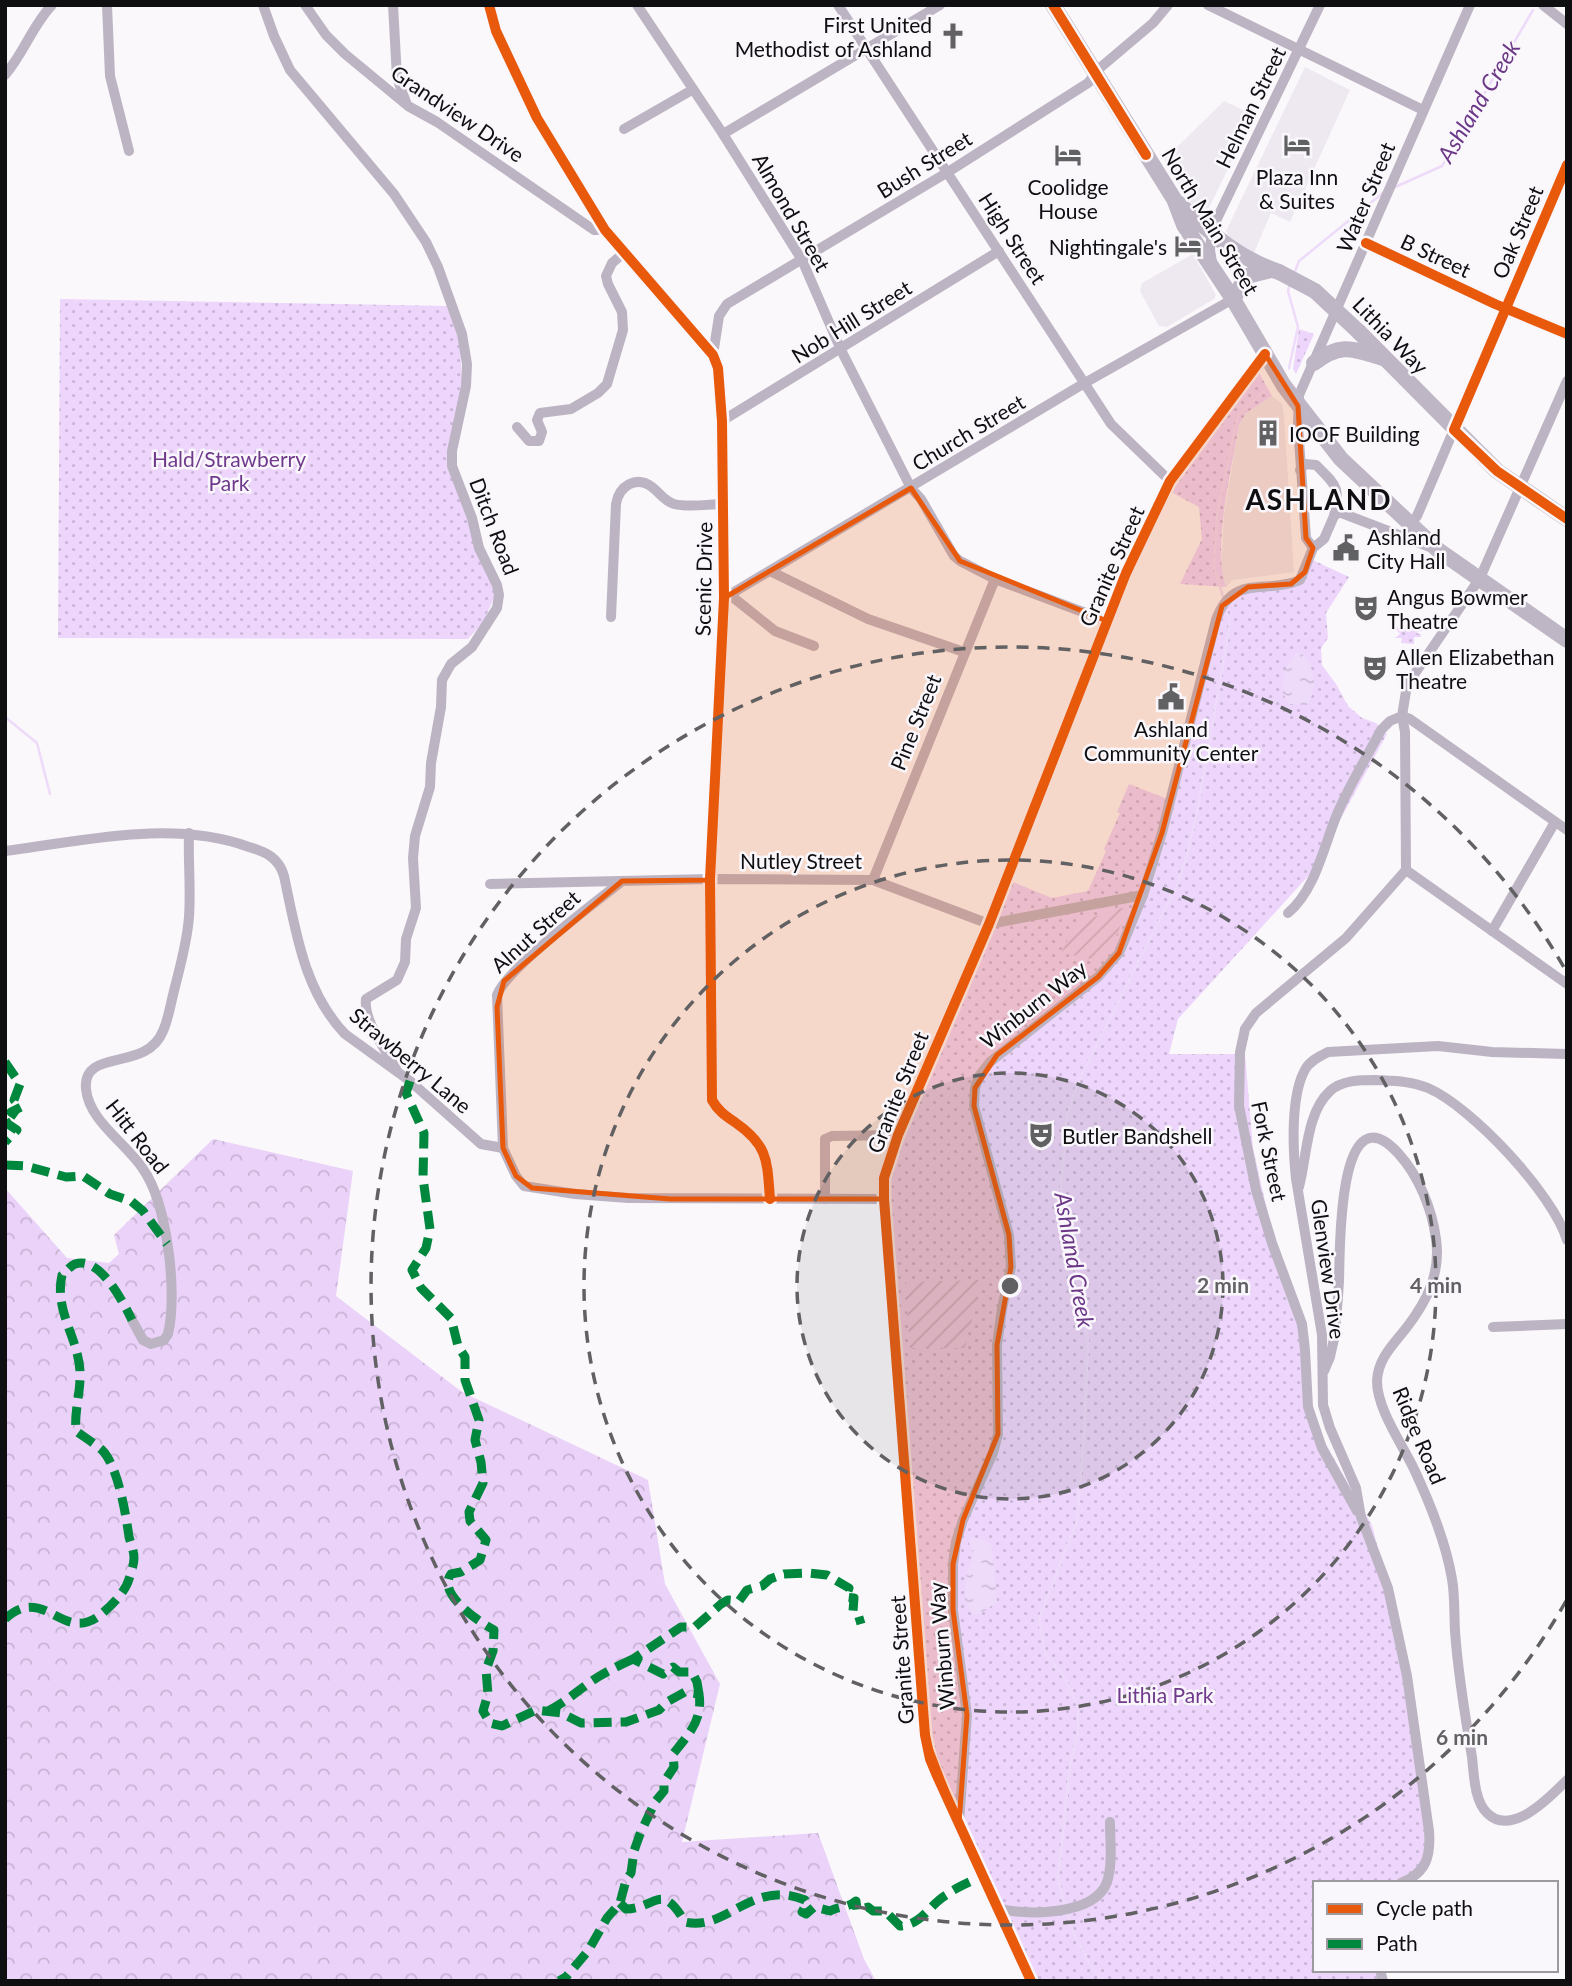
<svg xmlns="http://www.w3.org/2000/svg" width="1572" height="1986" font-family="Lato,sans-serif">
<style>
.built{fill:#eee9f1}
.grass{fill:url(#grass-dots)}
.forest{fill:url(#forest-crowns)}
.garden{fill:url(#garden-furrows)}
.water{fill:url(#water-ripples)}
.lines{fill:none;stroke-linecap:round;stroke-linejoin:round}
.stream{stroke:#eedbfa;stroke-width:2.5}
.street{stroke:#bdb4c3;stroke-width:10}
.primary{stroke:#beb6c4;stroke-width:16}
.primary-bridge{stroke:#beb6c4;stroke-width:16}
.quiet{stroke:#00873e;stroke-width:9;stroke-dasharray:18 9;stroke-linecap:butt}
.cycleway-casing{stroke:#faf7fc;stroke-width:15}
.cycleway{stroke:#e8590c;stroke-width:10}
.marked{fill:#e8590c;fill-opacity:0.2;stroke:#e8590c;stroke-width:5;stroke-linejoin:round}
.ring{fill:none;stroke:#616062;stroke-width:3.5;stroke-dasharray:12 9}
.labels{text-anchor:middle;dominant-baseline:central;stroke-width:5;stroke-linejoin:round;paint-order:stroke}
.poi-label{font-size:21px;fill:#0f0e10;stroke:#faf7fc;text-anchor:start}
.street-label{font-size:21px;fill:#0f0e10;stroke:#faf7fc}
.park-label{font-size:21px;fill:#6f3a8b;stroke:#faf7fc}
.water-label{font-size:23px;font-style:italic;fill:#6b3787;stroke:#faf7fc}
.district-label{font-size:28px;font-weight:bold;letter-spacing:2px;fill:#0f0e10;stroke:#faf7fc}
.centre{fill:#616062;stroke:#faf7fc;stroke-width:3.5}
.ring-label{font-size:21px;text-anchor:middle;font-weight:bold;fill:#616062;stroke:#faf7fc;stroke-width:5;stroke-linejoin:round;paint-order:stroke}
</style>
<defs>
<pattern id="grass-dots" width="8" height="8" patternUnits="userSpaceOnUse" patternTransform="scale(1.75)"><rect width="8" height="8" fill="#edd5fc"/><path d="M2 2h.1M6 6h.1" fill="none" stroke="#cab6d7" stroke-width="1.8" stroke-linecap="round"/></pattern>
<pattern id="forest-crowns" width="20" height="18" patternUnits="userSpaceOnUse" patternTransform="scale(1.75)"><rect width="20" height="18" fill="#ebd2f9"/><path d="M2 6a3 3 0 1 1 6 0M12 15a3 3 0 1 1 6 0" fill="none" stroke="#c8b3d4"/></pattern>
<pattern id="garden-furrows" width="10" height="10" patternUnits="userSpaceOnUse" patternTransform="scale(1.75)"><rect width="10" height="10" fill="#edd5fc"/><path d="M-1 1l2-2M0 10L10 0M9 11l2-2" fill="none" stroke="#cab6d7"/></pattern>
<pattern id="water-ripples" width="26" height="14" patternUnits="userSpaceOnUse" patternTransform="scale(1.75)"><rect width="26" height="14" fill="#eedbfa"/><path d="M2 4q2-2 4 0t4 0M15 11q2-2 4 0t4 0" fill="none" stroke="#cbbbd5"/></pattern>
</defs>
<rect width="100%" height="100%" fill="#faf8fb"/>
<!-- built -->
<g class="built">
<path d="M1305,67L1350,90L1290,222L1271,213L1254,253L1229,238L1226,231Z"/>
<path d="M1224,101L1254,115L1204,218L1189,201L1164,160Z"/>
<path d="M1193,254L1216,295L1214,299L1167,327L1159,326L1140,291L1142,283Z"/>
<path d="M1272,396L1282,404L1284,415L1294,572L1233,580L1226,587L1221,572L1224,515L1239,425L1246,413Z"/>
</g>
<!-- grass -->
<g class="grass">
<path d="M60,299L447,306L460,342L462,384L447,458L468,520L477,554L496,593L483,623L468,639L58,638Z"/>
<path d="M1299,329L1314,334L1296,374L1293,369Z"/>
<path d="M1259,373L1272,396L1246,413L1239,425C1232,469 1212,545 1226,587L1180,584L1202,539L1199,507L1171,492L1174,484Z"/>
<path d="M1313,560L1349,577L1326,613L1328,638L1321,648L1322,665L1336,684L1348,706L1362,718L1376,723L1387,734L1311,873L1178,1019L1169,1054H1245L1253,1148L1272,1232L1299,1302L1309,1339L1310,1391L1314,1414L1320,1434L1372,1525L1394,1611L1407,1676L1428,1862L1401,1883H1315V1970H1380L1383,1981H1031L930,1759L884,1178L1006,879L1052,898L1088,891L1106,851L1104,849L1120,813L1117,812L1129,784L1170,800L1216,620L1241,590L1291,584Z"/>
<path d="M1424,625L1425,630L1415,633L1421,634V637H1414V644L1401,643L1402,638H1395L1400,634L1395,628Z"/>
</g>
<!-- forest -->
<path class="forest" d="M213,1139L353,1171L336,1296L462,1392L648,1480L665,1584L720,1684L682,1842L818,1833L864,1959L876,1981H5V1188L67,1258L109,1263L119,1254L114,1235Z"/>
<!-- garden -->
<g class="garden">
<path d="M1129,906L1114,941L1102,961L1061,953L1077,922Z"/>
<path d="M980,1280C979,1304 969,1325 965,1348H910L905,1282Z"/>
</g>
<!-- water -->
<g class="water">
<path d="M1296,653H1301C1315,665 1319,692 1306,705L1290,704C1275,691 1285,666 1296,653Z"/>
<path d="M970,1538C979,1537 988,1540 992,1548L997,1602L980,1614H973L965,1600L967,1570L971,1563L973,1553L969,1543Z"/>
</g>
<g class="lines">
<!-- stream -->
<g class="stream">
<path d="M1393,188L1442,166L1533,10"/>
<path d="M1294,274L1299,261L1384,192"/>
<path d="M1289,368L1298,327L1288,291L1290,283"/>
<path d="M1224,600L1214,567L1217,515L1238,415L1266,389"/>
<path d="M5,717L37,743L50,794"/>
<path d="M1065,1906L1058,1879L1070,1765L1078,1734V1706L1063,1675L1045,1654L1039,1619L1077,1521L1085,1420L1088,1341L1061,1187L1067,1117L1077,1084L1177,885L1185,863L1197,813L1230,623L1225,607"/>
<path d="M1067,1913C1073,1936 1087,1962 1102,1981"/>
</g>
<!-- street -->
<g class="street">
<path d="M107,5L110,76L129,151"/>
<path d="M263,5L274,36L290,70L394,194L426,242L438,267L462,334L467,364L466,386L452,451V466L472,518L479,548L497,585L499,595L497,608L472,647L451,664L442,680L441,707L431,763L430,787L415,836L413,858L416,908L406,939L405,962L397,980L366,999C363,1021 387,1051 397,1071"/>
<path d="M305,5L326,35L345,54L408,106L437,122L594,230H605"/>
<path d="M393,5L397,78L406,102"/>
<path d="M489,5L496,31L537,118L605,230L713,355L718,368L722,421L724,598L710,879L712,1100C718,1111 726,1116 736,1123C769,1146 767,1162 770,1199"/>
<path d="M637,5L723,134L802,260L841,350L911,488L921,499L954,556L960,561L995,579L1107,621"/>
<path d="M838,5L1111,424L1170,481"/>
<path d="M1208,5L1423,110"/>
<path d="M1543,5L1567,24"/>
<path d="M5,75C24,53 32,26 52,5"/>
<path d="M624,129L692,90"/>
<path d="M723,134L940,5"/>
<path d="M1366,243L1495,304L1567,334"/>
<path d="M1212,262L1210,250L1212,229L1320,5"/>
<path d="M713,355L719,316L727,304L948,172L1088,83L1101,67L1153,23L1168,5"/>
<path d="M722,421L999,251"/>
<path d="M517,427L529,441H539L542,432L537,420L540,413L571,409L598,393L607,384L623,330L622,312L608,284L606,276L612,263L625,252"/>
<path d="M1300,470L1305,464L1316,465C1336,485 1341,487 1334,516"/>
<path d="M1408,527L1417,516L1567,165"/>
<path d="M1313,548L1306,538L1298,426L1299,395L1470,5"/>
<path d="M770,571L868,619L964,652"/>
<path d="M730,595L775,631L814,646"/>
<path d="M724,598L1083,384L1233,299"/>
<path d="M611,617L616,504C619,486 636,475 652,487C660,493 664,501 674,504C689,508 708,504 724,504"/>
<path d="M1402,716L1410,719L1567,830"/>
<path d="M5,851C84,841 172,819 249,847C266,852 279,858 284,876C296,932 304,991 345,1034L410,1081L481,1144L503,1148"/>
<path d="M1406,870L1567,984"/>
<path d="M873,880L995,579"/>
<path d="M622,881C595,903 507,968 497,995L503,1148L516,1176L524,1186L575,1194L628,1198L884,1199"/>
<path d="M490,884L710,879L873,880L989,924L1143,895"/>
<path d="M1288,913C1316,890 1324,844 1338,812C1350,784 1367,757 1381,730L1390,721L1402,716L1407,685L1480,578L1567,381"/>
<path d="M1492,931L1555,822"/>
<path d="M1299,1187C1307,1157 1306,1113 1330,1091C1342,1080 1360,1080 1376,1080C1394,1081 1411,1081 1428,1088C1472,1107 1553,1194 1567,1240"/>
<path d="M825,1199V1139L832,1136L898,1135"/>
<path d="M132,1320L143,1340L151,1344L164,1340L168,1334C178,1293 167,1203 143,1169C126,1143 89,1121 86,1089C82,1047 146,1073 163,1031C168,1020 170,1007 173,995C179,970 187,944 189,917C191,889 188,861 189,833"/>
<path d="M1493,1327L1567,1324"/>
<path d="M1324,1371L1330,1357L1334,1339C1336,1320 1338,1300 1339,1281C1340,1254 1337,1087 1398,1153C1419,1176 1432,1209 1436,1239C1441,1273 1427,1301 1407,1327C1394,1344 1378,1358 1377,1381C1377,1409 1402,1444 1414,1469C1429,1501 1446,1543 1452,1579C1455,1596 1454,1614 1455,1631C1458,1674 1465,1716 1472,1757C1474,1774 1474,1800 1487,1813C1512,1838 1551,1796 1567,1780"/>
<path d="M1357,1511L1322,1448L1308,1407L1305,1350L1302,1324L1272,1243L1256,1190L1239,1106L1240,1052L1245,1029L1256,1013L1346,938L1406,870L1405,732L1402,716"/>
<path d="M959,1822L967,1715L953,1610V1564L956,1542L963,1520L993,1453L998,1434L997,1345L1002,1309L1011,1267L1009,1235L974,1106L975,1088L979,1076L990,1062L1098,977L1119,953L1143,895L1162,833L1216,620C1233,572 1266,595 1300,580L1313,548L1324,539L1334,516L1339,512L1430,547"/>
<path d="M1401,1883C1426,1873 1431,1857 1429,1831L1407,1676L1388,1588L1361,1517L1356,1488L1330,1428L1323,1405L1322,1335L1296,1179C1293,1150 1290,1094 1306,1068C1311,1060 1320,1056 1328,1052L1438,1046L1492,1052L1567,1054"/>
<path d="M997,1908C1024,1916 1095,1916 1107,1882C1113,1864 1110,1842 1110,1822"/>
<path d="M1380,1970L1383,1981"/>
<path d="M1031,1981L938,1778L930,1759L925,1735L884,1199V1178L898,1135L989,924L1126,573L1170,481L1265,354"/>
</g>
<!-- primary -->
<g class="primary">
<path d="M1053,5L1174,199L1184,225L1233,299L1284,386L1341,459L1438,550L1567,640"/>
<path d="M1178,203C1211,233 1235,257 1279,272"/>
<path d="M1233,299L1247,276L1271,270"/>
<path d="M1359,332L1497,471L1567,519"/>
<path d="M1314,363C1341,342 1353,349 1383,358"/>
</g>
<!-- primary-bridge -->
<path class="primary-bridge" d="M1279,272L1315,291L1359,332"/>
<!-- quiet -->
<g class="quiet">
<path d="M5,1062L20,1084L14,1100L21,1107L11,1112L18,1117L8,1124L17,1130L5,1142"/>
<path d="M410,1081L406,1093L424,1133L423,1178L430,1229L426,1248L412,1270L421,1288L451,1318L458,1346L465,1357V1380L479,1420L475,1440L481,1462L483,1483L469,1512L470,1521L486,1540L480,1560L461,1572L451,1574C436,1593 479,1622 494,1630L493,1651L486,1670L488,1694L483,1711L490,1723L502,1726L536,1710L561,1713L581,1723L626,1722L659,1710L667,1702L685,1692L699,1694C703,1720 689,1734 673,1754L674,1767L664,1782V1791L655,1802L640,1834L634,1851L631,1873L626,1880L620,1903L607,1918L588,1951L566,1977L559,1981"/>
<path d="M5,1165L26,1166L66,1177L83,1176L110,1194L131,1201L143,1211L167,1244"/>
<path d="M5,1619C44,1583 62,1643 99,1616C110,1607 125,1593 129,1579C131,1573 134,1564 134,1558C134,1551 131,1544 129,1537C126,1515 118,1466 102,1450C94,1443 84,1437 76,1431C74,1411 81,1392 80,1371C78,1337 54,1311 62,1275C66,1272 70,1266 75,1264C100,1255 124,1304 132,1320"/>
<path d="M699,1694L697,1682L692,1672H679L673,1667L663,1674L633,1659L681,1627H695L721,1604L728,1600L739,1601L747,1590L762,1586L770,1579L784,1574L808,1573L827,1575L849,1588L846,1597L854,1598L853,1611L858,1614L861,1624"/>
<path d="M548,1711C564,1703 575,1693 589,1683C603,1673 618,1666 633,1659"/>
<path d="M620,1903L626,1909C657,1908 661,1881 685,1922C726,1932 753,1878 805,1900L807,1903L802,1912L806,1914L814,1907L830,1911C839,1906 848,1908 856,1901L857,1910L868,1907L873,1911H885L900,1926C923,1924 928,1906 946,1895C957,1887 970,1882 982,1876"/>
</g>
<!-- cycleway casing -->
<g class="cycleway-casing">
<g id="cycleway">
<path d="M489,5L496,31L537,118L605,230L713,355L718,368L722,421L724,598L710,879L712,1100C718,1111 726,1116 736,1123C769,1146 767,1162 770,1199"/>
<path d="M1053,5L1146,155"/>
<path d="M1567,165L1454,430L1497,471L1567,519"/>
<path d="M1366,243L1495,304L1567,334"/>
<path d="M1031,1981L938,1778L930,1759L925,1735L884,1199V1178L898,1135L989,924L1126,573L1170,481L1265,354"/>
</g>
</g>
<!-- cycleway -->
<use href="#cycleway" class="cycleway"/>
</g>
<!-- marked area -->
<path class="marked" d="M1265,354L1298,406L1306,538L1313,548L1305,572L1291,584L1248,587L1222,606L1162,833L1119,953L1098,977L997,1055L975,1088L974,1106L1009,1235L1011,1267L997,1345L998,1434L963,1520L953,1564V1610L967,1715L959,1823L925,1735L884,1199H670L532,1188L516,1176L503,1148L497,1007L504,981L622,881L710,880L724,598L911,488L960,561L1107,621L1170,481Z"/>
<!-- distance rings -->
<circle cx="1010" cy="1286" r="213" fill="#616062" fill-opacity=".12"/>
<g class="ring">
<circle cx="1010" cy="1286" r="213"/>
<circle cx="1010" cy="1286" r="426"/>
<path d="M1566 1601A639 639 0 1 1 1566 971"/>
</g>
<!-- icons -->
<defs>
<g id="church-bare" transform="scale(2.1)"><path d="M-1.2-6h2.4v3.5h3.3v2.4h-3.3V6h-2.4V-.1h-3.3v-2.4h3.3Z" fill="#616062" stroke="#faf7fc" stroke-width="2.5" paint-order="stroke"/></g>
<g id="hotel-bare" transform="scale(2.1)"><path d="M-6-4.5h1.5V1H6V5H4.5V3h-9V5H-6ZM-4 0a1.8 1.8 0 1 1 3.6 0ZM.5 0V-2.5h3Q6-2.5 6 0Z" fill="#616062" stroke="#faf7fc" stroke-width="2.5" paint-order="stroke"/></g>
<g id="building-bare" transform="scale(2.1)"><path d="M-4-6H4V6H1V3H-1V6H-4ZM-2.5-4.3h1.7v1.8h-1.7ZM.8-4.3h1.7v1.8H.8ZM-2.5-1h1.7V.8h-1.7ZM.8-1h1.7V.8H.8Z" fill="#616062" stroke="#faf7fc" stroke-width="2.5" paint-order="stroke"/></g>
<g id="civic-bare" transform="scale(2.1)"><path d="M-.6-6.5H3V-4.5H.6V-3L4-1V1h2V6H-6V1h2V-1L-.6-3ZM-1.2 2.5V6h2.4V2.5Z" fill="#616062" stroke="#faf7fc" stroke-width="2.5" paint-order="stroke"/></g>
<g id="theatre-bare" transform="scale(2.1)"><path d="M-5-5.5Q0-4 5-5.5V0Q5 5 0 6Q-5 5-5 0ZM-3.3-2.5H-1v1.5H-3.3ZM1-2.5H3.3v1.5H1ZM-2.8 1Q0 5.5 2.8 1Z" fill="#616062" stroke="#faf7fc" stroke-width="2.5" paint-order="stroke"/></g>
</defs>
<g fill-rule="evenodd">
<use href="#church-bare" x="953" y="36"/>
<use href="#hotel-bare" x="1297" y="145"/>
<use href="#hotel-bare" x="1068" y="155"/>
<use href="#hotel-bare" x="1188" y="246"/>
<use href="#building-bare" x="1268" y="433"/>
<use href="#civic-bare" x="1346" y="548"/>
<use href="#theatre-bare" x="1366" y="608"/>
<use href="#theatre-bare" x="1375" y="668"/>
<use href="#civic-bare" x="1171" y="697"/>
<use href="#theatre-bare" x="1041" y="1135"/>
</g>
<g class="labels">
<!-- poi labels -->
<g class="poi-label">
<text x="932" y="24" text-anchor="end">First United<tspan x="932" dy="24">Methodist of Ashland</tspan></text>
<text x="1297" y="176" text-anchor="middle">Plaza Inn<tspan x="1297" dy="24">&amp; Suites</tspan></text>
<text x="1068" y="186" text-anchor="middle">Coolidge<tspan x="1068" dy="24">House</tspan></text>
<text x="1167" y="246" text-anchor="end">Nightingale's</text>
<text x="1289" y="433">IOOF Building</text>
<text x="1367" y="536">Ashland<tspan x="1367" dy="24">City Hall</tspan></text>
<text x="1387" y="596">Angus Bowmer<tspan x="1387" dy="24">Theatre</tspan></text>
<text x="1396" y="656">Allen Elizabethan<tspan x="1396" dy="24">Theatre</tspan></text>
<text x="1171" y="728" text-anchor="middle">Ashland<tspan x="1171" dy="24">Community Center</tspan></text>
<text x="1062" y="1135">Butler Bandshell</text>
</g>
<!-- street labels -->
<g class="street-label">
<text transform="translate(1250 107) rotate(-64)">Helman Street</text>
<text transform="translate(458 113) rotate(34)">Grandview Drive</text>
<text transform="translate(924 164) rotate(-32)">Bush Street</text>
<text transform="translate(1365 197) rotate(-67)">Water Street</text>
<text transform="translate(792 212) rotate(60)">Almond Street</text>
<text transform="translate(1211 221) rotate(59)">North Main Street</text>
<text transform="translate(1517 232) rotate(-67)">Oak Street</text>
<text transform="translate(1013 238) rotate(57)">High Street</text>
<text transform="translate(1436 255) rotate(25)">B Street</text>
<text transform="translate(851 321) rotate(-32)">Nob Hill Street</text>
<text transform="translate(1391 335) rotate(46)">Lithia Way</text>
<text transform="translate(968 432) rotate(-31)">Church Street</text>
<text transform="translate(495 526) rotate(69)">Ditch Road</text>
<text transform="translate(1111 566) rotate(-66)">Granite Street</text>
<text transform="translate(703 579) rotate(-89)">Scenic Drive</text>
<text transform="translate(915 722) rotate(-68)">Pine Street</text>
<text x="801" y="860">Nutley Street</text>
<text transform="translate(535 931) rotate(-42)">Alnut Street</text>
<text transform="translate(1033 1004) rotate(-38)">Winburn Way</text>
<text transform="translate(411 1060) rotate(40)">Strawberry Lane</text>
<text transform="translate(897 1092) rotate(-68)">Granite Street</text>
<text transform="translate(138 1136) rotate(52)">Hitt Road</text>
<text transform="translate(1270 1151) rotate(78)">Fork Street</text>
<text transform="translate(1329 1269) rotate(82)">Glenview Drive</text>
<text transform="translate(1420 1435) rotate(67)">Ridge Road</text>
<text transform="translate(941 1646) rotate(-95)">Winburn Way</text>
<text transform="translate(901 1660) rotate(-94)">Granite Street</text>
</g>
<!-- park labels -->
<g class="park-label">
<text x="229" y="458">Hald/Strawberry<tspan x="229" dy="24">Park</tspan></text>
<text x="1165" y="1694">Lithia Park</text>
</g>
<!-- water labels -->
<g class="water-label">
<text transform="translate(1478 101) rotate(-59)">Ashland Creek</text>
<text transform="translate(1075 1260) rotate(80)">Ashland Creek</text>
</g>
<!-- district labels -->
<g class="district-label">
<text x="1319" y="499">ASHLAND</text>
</g>
</g>
<circle cx="1010" cy="1286" r="10" class="centre"/>
<g class="ring-label">
<text x="1223" y="1293">2 min</text>
<text x="1436" y="1293">4 min</text>
<text x="1462" y="1745">6 min</text>
</g>
<!-- border -->
<rect width="1572" height="1986" fill="none" stroke="#0f0e10" stroke-width="14"/>
<!-- legend -->
<rect x="1313" y="1881" width="245" height="91" fill="#faf7fc" stroke="#9c9a9e" stroke-width="2"/>
<rect x="1327" y="1904" width="35" height="10" fill="#e8590c" stroke="#9c9a9e" stroke-width="2"/>
<text x="1376" y="1916" font-size="21" fill="#0f0e10">Cycle path</text>
<rect x="1327" y="1939" width="35" height="10" fill="#00873e" stroke="#9c9a9e" stroke-width="2"/>
<text x="1376" y="1951" font-size="21" fill="#0f0e10">Path</text>
</svg>
